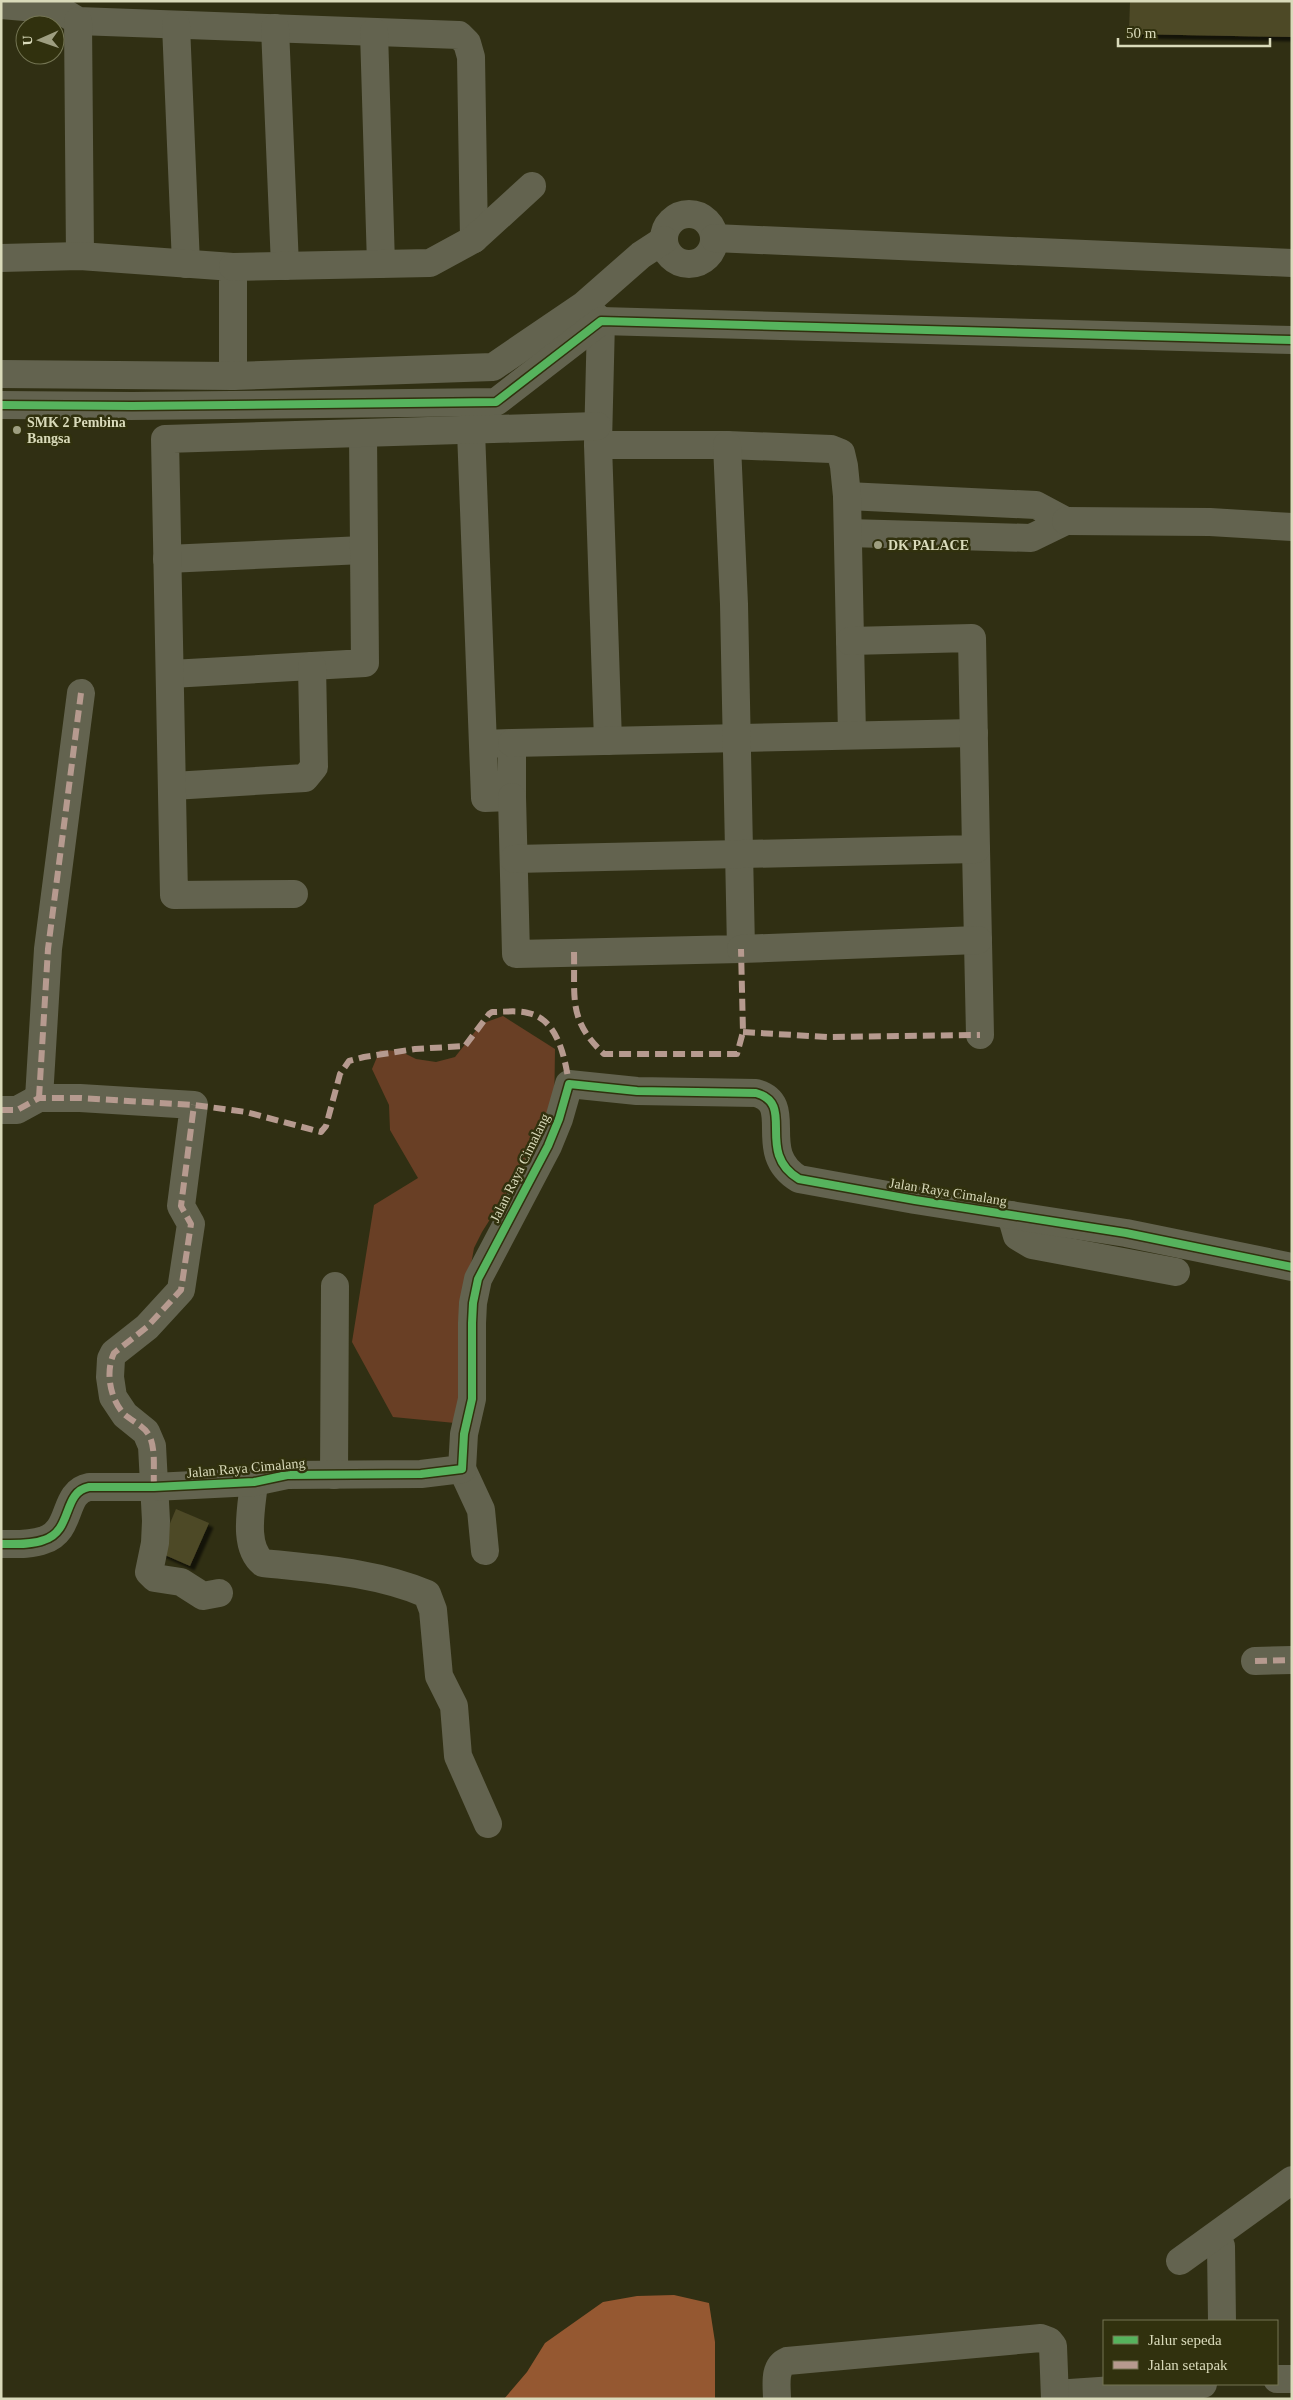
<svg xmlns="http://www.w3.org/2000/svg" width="1293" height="2400" font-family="'Times New Roman',serif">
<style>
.green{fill:#693f25}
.forest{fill:#955831}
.building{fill:#4d4828;filter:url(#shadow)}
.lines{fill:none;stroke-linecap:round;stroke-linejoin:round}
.minor{stroke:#63634f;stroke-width:28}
.quiet{stroke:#b69a8f;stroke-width:6;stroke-dasharray:12 6;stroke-linecap:butt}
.cycleway-casing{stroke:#31310e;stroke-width:11}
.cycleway{stroke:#56b35d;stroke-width:8}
.poi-dot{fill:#9e9e80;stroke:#31310e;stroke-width:2}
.labels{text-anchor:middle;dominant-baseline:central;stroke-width:5;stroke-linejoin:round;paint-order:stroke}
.poi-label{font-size:14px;font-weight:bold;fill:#d9daba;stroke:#31310e;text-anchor:start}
.street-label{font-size:14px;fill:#d9daba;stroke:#31310e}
</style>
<defs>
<filter id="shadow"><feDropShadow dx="4.5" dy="4.5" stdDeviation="1" flood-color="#0009"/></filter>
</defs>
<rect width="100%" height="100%" fill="#302f13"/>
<!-- green -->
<path class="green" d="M503,1016L555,1049L554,1118L482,1232L474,1248L463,1309L470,1391L455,1423L393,1417L352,1342L374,1205L418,1178L390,1130L389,1105L372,1069L380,1050L400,1051L416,1059L436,1062L455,1057L481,1024Z"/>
<!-- forest -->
<path class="forest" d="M674,2295L709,2303L715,2342V2399H504L527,2372L545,2343L603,2302L637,2296Z"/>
<!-- building -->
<g class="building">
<path d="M1130,1H1292V37L1129,34Z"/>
<path d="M176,1509L209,1523L190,1566L158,1552Z"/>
</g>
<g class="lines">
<!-- minor -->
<g class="minor">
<path d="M1,5L60,10L78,21L459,35L467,43L471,57L474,239"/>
<path d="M78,21L80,256"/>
<path d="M176,25L186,264"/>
<path d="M275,28L285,266"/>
<path d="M374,32L381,264"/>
<circle cx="689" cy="239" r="25"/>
<path d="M714,238L1292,263"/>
<path d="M1,258L80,256L233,267V376"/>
<path d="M233,267L430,263L474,239L532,186"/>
<path d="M592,313L601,321L598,443"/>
<path d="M1,374L233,376L493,367L584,305L641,255L664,240"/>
<path d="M1,405L132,406L496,402L601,321L1292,340"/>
<path d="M471,431L485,798L512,797V743L483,744"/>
<path d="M847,496L1036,505L1066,521L1031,538L848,533"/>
<path d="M1066,521L1210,522L1292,527"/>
<path d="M167,559L363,550"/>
<path d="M171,674L365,663L363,434"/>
<path d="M608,741L598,445H727L831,449L841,453L844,466L847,496L852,735"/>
<path d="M512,743L974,733"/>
<path d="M173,786L305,778L314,767L312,666"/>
<path d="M512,797L516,954L741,949L734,604L727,445"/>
<path d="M976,849L980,1035"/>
<path d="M514,859L976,849L972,638L850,641"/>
<path d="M294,894L174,895L165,439L597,426"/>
<path d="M741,949L978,940"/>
<path d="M39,1098L48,949L81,693"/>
<path d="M1,1110H17L39,1098H80L194,1105L181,1206L191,1224L181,1290L147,1327L114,1353L111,1359L110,1377L113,1397L125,1415L146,1432L152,1446L156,1521L155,1543L149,1572L155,1578L181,1582L203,1596L219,1593"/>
<path d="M1011,1215L1017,1236L1032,1245L1176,1272"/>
<path d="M462,1469L481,1510L485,1551"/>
<path d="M334,1475L335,1286"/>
<path d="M254,1482C252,1506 242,1546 263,1563C319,1569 375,1572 427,1594L433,1610L439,1676L454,1706L458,1756L488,1824"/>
<path d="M1,1544C15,1544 31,1545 44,1540C73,1531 62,1492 89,1487H154L254,1482L287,1475L421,1474L462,1469L464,1434L472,1399V1323L473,1303L478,1279L548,1146L559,1119L569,1084L637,1091L756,1093C797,1104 754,1152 799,1179L915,1200L1126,1233L1292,1267"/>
<path d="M1255,1661L1292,1660"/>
<path d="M1221,2246L1222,2321"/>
<path d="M1180,2261L1292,2180"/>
<path d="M1277,2379H1292"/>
<path d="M1055,2394L1203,2384"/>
<path d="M777,2399C777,2386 773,2367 787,2361L1041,2338L1049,2341L1053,2346L1055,2399"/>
</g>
<!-- quiet -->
<g class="quiet">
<path d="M574,952C575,999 568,1020 604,1054H737L743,1032L741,949"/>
<path d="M743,1032L827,1037L980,1035"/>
<path d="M39,1098L48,949L81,693"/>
<path d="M1,1110H17L39,1098H80L194,1105L246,1112L321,1132L326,1126L340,1074L349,1061L364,1057L415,1049L465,1046L489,1014L492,1012C503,1012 517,1010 528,1013C558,1019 565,1058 569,1084"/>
<path d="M154,1487C153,1473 156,1451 150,1437C145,1426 133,1422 124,1414C110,1399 105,1372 114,1353L147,1327L181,1290L191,1224L181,1206L194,1105"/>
<path d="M1255,1661L1292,1660"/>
</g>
<!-- cycleway casing -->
<g class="cycleway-casing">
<g id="cycleway">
<path d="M1,405L132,406L496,402L601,321L1292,340"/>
<path d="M1,1544C15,1544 31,1545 44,1540C73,1531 62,1492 89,1487H154L254,1482L287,1475L421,1474L462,1469L464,1434L472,1399V1323L473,1303L478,1279L548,1146L559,1119L569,1084L637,1091L756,1093C797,1104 754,1152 799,1179L915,1200L1126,1233L1292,1267"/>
</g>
</g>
<!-- cycleway -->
<use href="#cycleway" class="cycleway"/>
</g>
<!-- markers -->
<g class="poi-dot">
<circle cx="17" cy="430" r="5"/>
<circle cx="878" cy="545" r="5"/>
</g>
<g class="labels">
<!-- poi labels -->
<g class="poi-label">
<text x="27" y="422">SMK 2 Pembina<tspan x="27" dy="16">Bangsa</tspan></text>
<text x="888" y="545">DK PALACE</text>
</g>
<!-- street labels -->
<g class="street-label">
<text transform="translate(520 1168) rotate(-64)">Jalan Raya Cimalang</text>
<text transform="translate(948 1192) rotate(9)">Jalan Raya Cimalang</text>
<text transform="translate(246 1468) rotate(-5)">Jalan Raya Cimalang</text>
</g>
</g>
<!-- border -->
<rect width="1293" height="2400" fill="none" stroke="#d9daba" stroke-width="5"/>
<!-- legend -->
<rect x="1103" y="2320" width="175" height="65" fill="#31310e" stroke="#747553"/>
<rect x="1113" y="2336" width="25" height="8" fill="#56b35d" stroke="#747553"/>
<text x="1148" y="2345" font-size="15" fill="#d9daba">Jalur sepeda</text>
<rect x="1113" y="2361" width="25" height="8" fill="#b69a8f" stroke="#747553"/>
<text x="1148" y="2370" font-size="15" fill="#d9daba">Jalan setapak</text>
<!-- north arrow -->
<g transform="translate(40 40) rotate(268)"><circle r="24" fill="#31310e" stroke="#747553"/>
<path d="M0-4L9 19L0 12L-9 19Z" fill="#9e9e80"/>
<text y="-8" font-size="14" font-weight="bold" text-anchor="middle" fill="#d9daba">U</text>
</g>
<!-- scale -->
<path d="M1118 38v8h152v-8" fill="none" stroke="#d9daba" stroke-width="2.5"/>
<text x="1126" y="38" font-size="15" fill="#d9daba" stroke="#31310e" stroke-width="4" paint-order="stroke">50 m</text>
</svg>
